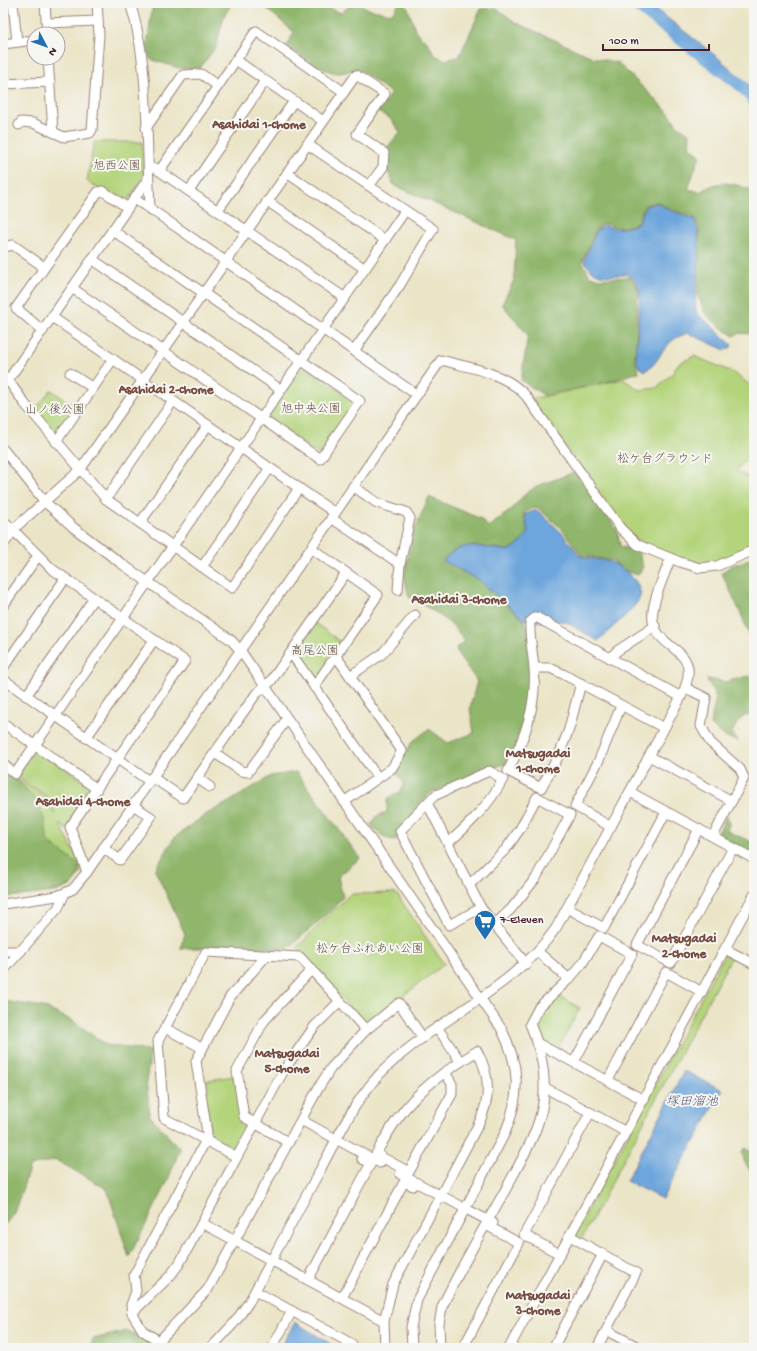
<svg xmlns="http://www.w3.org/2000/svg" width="757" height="1351" font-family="'Gochi Hand','Klee One',sans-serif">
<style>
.green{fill:#b4d47b;stroke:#7f7a53}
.forest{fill:#8fb66b;stroke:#6c6a4b}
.water{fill:#6da6dc;stroke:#5c6284}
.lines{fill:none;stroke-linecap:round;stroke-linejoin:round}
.river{stroke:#6da6dc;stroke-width:13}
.minor-casing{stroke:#9a827a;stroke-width:11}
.minor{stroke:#fff;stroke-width:9}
.labels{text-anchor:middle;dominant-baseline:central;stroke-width:4;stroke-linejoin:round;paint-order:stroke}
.park-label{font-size:12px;fill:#644c3f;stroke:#f6f6f2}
.poi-label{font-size:12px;fill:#4a1f2b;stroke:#f6f6f2;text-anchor:start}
.neighbourhood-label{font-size:13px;font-weight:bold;fill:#774a3f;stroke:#f6f6f2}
.water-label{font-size:13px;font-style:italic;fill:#585572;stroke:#f6f6f2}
</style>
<rect width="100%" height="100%" fill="#f6f6f2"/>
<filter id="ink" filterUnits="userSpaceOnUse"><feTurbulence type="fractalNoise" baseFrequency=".025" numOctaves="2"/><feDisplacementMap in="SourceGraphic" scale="8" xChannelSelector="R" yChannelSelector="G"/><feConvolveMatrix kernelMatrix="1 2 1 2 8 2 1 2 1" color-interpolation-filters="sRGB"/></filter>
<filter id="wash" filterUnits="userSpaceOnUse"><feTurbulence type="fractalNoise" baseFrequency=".012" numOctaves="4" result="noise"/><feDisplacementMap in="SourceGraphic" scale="16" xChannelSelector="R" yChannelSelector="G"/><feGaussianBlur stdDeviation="0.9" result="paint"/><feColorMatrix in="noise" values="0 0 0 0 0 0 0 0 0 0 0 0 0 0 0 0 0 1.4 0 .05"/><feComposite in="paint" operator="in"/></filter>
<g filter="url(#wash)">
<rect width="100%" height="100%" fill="#ebe5c8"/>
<!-- green -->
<g class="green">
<path d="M94,142H142L144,176L125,205L87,181Z"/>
<path d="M694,356L732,372L754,388V449L736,471L754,480V547L723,561L698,564L646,546L628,533L531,399L623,379L640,390L656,388L672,374L678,364Z"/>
<path d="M304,366L356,402L319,455L267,417Z"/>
<path d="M51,390L76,407L56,438L34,411Z"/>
<path d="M314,622L343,644L314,685L293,653Z"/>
<path d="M36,748L95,789L67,830L59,823L82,866L80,874L70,886L57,892L3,897V770L45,797L55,814L46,796L16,776Z"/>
<path d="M396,893L444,964L365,1026L297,947L350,894Z"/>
<path d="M726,952L732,956L581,1240L574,1235Z"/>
<path d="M557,995L580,1008L556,1052L540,1044L531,1024L540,1008Z"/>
<path d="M234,1076L252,1125L236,1154L211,1140L203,1081Z"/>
</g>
<!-- forest -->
<g class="forest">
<path d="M153,3H232L224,16L216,47L199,69L179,68L150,59L147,45Z"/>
<path d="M260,3H315L341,13L353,3H359L368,9L391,14L399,4L406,3L416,32L428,43L435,55L444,60L459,57L481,9L496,8L515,22L592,57L618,63L669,113L677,125L690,134L689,146L700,155L688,189L700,192C721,178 732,183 754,191V334L739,333L734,336L718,325L704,312L698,295L699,228L695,218L668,208L658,202L645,205L638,222C625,229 618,229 605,223L596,229L582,262L590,276L600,279L629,277L634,281L639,292L637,300V330L635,360L639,372L607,382L545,396L521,380L528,335L502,304L514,280L516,240L394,185L387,169V148L400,132L390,118L378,112L391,93L358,68C352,69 345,73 340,73C320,72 303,57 287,46L294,32Z"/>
<path d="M572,473L581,477L617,530L620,546L638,552L643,567L638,575L623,570L613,561L581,555L562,529L537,507L524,512L528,534C522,540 516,548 508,550C504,551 499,548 495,548C471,547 463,540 443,561L479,580L524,620L528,627L531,651L530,707L512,758L504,764L430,793L398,833L399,839L393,841C384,837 377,833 371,825L377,816L387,812V799L394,794L399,793L403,788V782L395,771L412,742L429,729L448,743L474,733L470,708L477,681L460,658L456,648L465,641C451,620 431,609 409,597L404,576L413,533L429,497L481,519L488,527L510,511L522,497L535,487Z"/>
<path d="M754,557V647L741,614L722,573L729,567Z"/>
<path d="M748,676L754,678V715C741,714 737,722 732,733L738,741L727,738L710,725L716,698L707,679L725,682Z"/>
<path d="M3,770C31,791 46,805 47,841L80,866C78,871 78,879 73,883C59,894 21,896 3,897Z"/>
<path d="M296,772L360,858L338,877L343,897L325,916L287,949L220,945L201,948H180L185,934L155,870L174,838L205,815L229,802L271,776Z"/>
<path d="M727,815L729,824L727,831L754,843V855L717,835Z"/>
<path d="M3,1001L43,1007L73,1021L106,1045L151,1051L146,1081L150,1116L180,1149L165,1187L129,1257L107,1189L56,1160L30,1166L14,1213L3,1227Z"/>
<path d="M745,1148L754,1154V1176L745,1163L742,1153Z"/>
<path d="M128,1331L146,1339L157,1348H90L93,1339Z"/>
</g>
<!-- water -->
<g class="water">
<path d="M641,3H648L716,56L754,89V96L705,53Z"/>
<path d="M658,203L669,210L694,219C706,245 693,283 696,312L732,345L730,348L725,350L688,333C680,336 674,338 669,344C659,353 657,366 644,371L639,367L636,359L640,292L636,281L627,274C607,276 596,280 584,261L597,230L605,225C618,231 625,229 638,223L646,206Z"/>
<path d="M537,510L562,533L580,556C589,559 600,559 610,562C621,566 644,583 640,597C637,607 607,632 598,641L566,622L557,621L554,623L525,620L479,580L443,561C460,541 474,546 497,549C501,549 505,551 509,550C517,547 522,540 528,534L525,514Z"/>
<path d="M684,1071L723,1090L662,1199L626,1181Z"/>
<path d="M295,1322L337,1348H280Z"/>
</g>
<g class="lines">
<!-- river -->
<path class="river" d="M634,3L741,85L754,100"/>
</g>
</g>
<g filter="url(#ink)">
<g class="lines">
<!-- minor casing -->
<g class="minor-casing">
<g id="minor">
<path d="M13,3L17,42"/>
<path d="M45,3L47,34"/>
<path d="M130,3C150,64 146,142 150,207L152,210L417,395"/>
<path d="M47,23L98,21"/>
<path d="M3,44L34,40"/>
<path d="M48,58L53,132"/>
<path d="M236,60L323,121"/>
<path d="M3,84L50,82"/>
<path d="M19,125L21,122L33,123L64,137L90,133L92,130L99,35L97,3"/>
<path d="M146,128L183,75L201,74L218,86"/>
<path d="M307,144L433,229L400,285L354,351"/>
<path d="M155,168L345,298"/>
<path d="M160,170L256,31L344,92"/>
<path d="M287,173L385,240"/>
<path d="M189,191L265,81"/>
<path d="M134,199L152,210"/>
<path d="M267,201L365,269"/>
<path d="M218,210L294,101"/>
<path d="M3,247L13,245L44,267"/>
<path d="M92,259L281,390"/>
<path d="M72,288L320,459L360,401L112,230"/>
<path d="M52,317L335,513"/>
<path d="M43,331L16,308L98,192L103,191L128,208"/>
<path d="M70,373L93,388"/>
<path d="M8,380L25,404L106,499L232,588L299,488"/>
<path d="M3,384L8,380L148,179"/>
<path d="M56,442L113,359"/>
<path d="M3,449L45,502L74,528L122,564L231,640L240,650L501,1028C520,1065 521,1095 505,1133L417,1300L411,1327L412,1348"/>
<path d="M353,486L377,503L406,512L410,518L400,564L398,590"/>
<path d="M106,499L173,401"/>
<path d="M331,518L400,564"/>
<path d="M3,520L52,569L185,661L70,827L87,872"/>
<path d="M140,523L208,425"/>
<path d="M3,545L16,527L80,470L356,75L385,94L357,134L384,153L383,167L369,186"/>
<path d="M311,548L378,595L314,687"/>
<path d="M202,567L270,468"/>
<path d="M3,606L38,556"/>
<path d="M291,653L378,778"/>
<path d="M336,656L402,751L392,768L344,802"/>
<path d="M610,658L617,651L655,626"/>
<path d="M3,668L65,579"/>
<path d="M534,668H550L563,674L664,728"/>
<path d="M350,676L382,654L415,615"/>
<path d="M3,679L149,781"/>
<path d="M581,683L569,729L559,755L541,788L508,771C525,737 537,706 534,668C533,653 529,637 530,622L536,617L681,697"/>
<path d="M686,688L706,698L701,726L710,742L740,769L744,778L713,836"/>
<path d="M26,696L94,598"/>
<path d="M3,723L97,789"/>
<path d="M86,738L154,640"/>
<path d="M215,753L241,771L248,772L287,719"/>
<path d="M649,756L732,801"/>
<path d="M3,764L15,774L405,211"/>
<path d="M152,777L183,798L256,694L271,681L346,573"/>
<path d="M197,778L210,787"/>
<path d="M630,792L754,859"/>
<path d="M427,803L481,908L526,964"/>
<path d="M611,827L575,806L599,760L621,706"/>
<path d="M699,829L637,945L671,963L733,848"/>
<path d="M448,843C470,824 489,805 503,779L489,771L434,796L400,831L449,925L481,908"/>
<path d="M103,848L120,860L151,817L133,805"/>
<path d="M469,885L506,849L520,829L537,797L570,815L536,878L511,909L493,926"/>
<path d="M3,904L57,896L65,893"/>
<path d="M567,908L604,928L666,812"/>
<path d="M725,949L754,964"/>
<path d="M3,951H21"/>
<path d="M538,952L569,979"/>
<path d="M3,971L58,908L65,893L73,889L87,872L441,360C470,368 505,372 526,396L621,529L638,545L680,562L700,568L717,566L754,550"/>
<path d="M340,1001L314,1027L284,1070L237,1157L164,1118L158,1041L206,952L300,957L366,1030"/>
<path d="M437,1027L460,1061"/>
<path d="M165,1028L202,1048"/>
<path d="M539,1044L644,1100"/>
<path d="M445,1072L452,1084V1094L409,1172L376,1154C396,1117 411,1097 445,1072Z"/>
<path d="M608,1080L666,972L702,992"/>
<path d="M544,1087L626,1132"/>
<path d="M301,1120L380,1163"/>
<path d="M288,1142L244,1117L237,1071L264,1021L312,969"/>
<path d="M237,1157L202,1223L384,1321"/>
<path d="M400,1174L459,1205"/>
<path d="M470,1211L493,1223"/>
<path d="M570,1236L636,1273L597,1348"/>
<path d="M560,1254L524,1235L590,1113"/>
<path d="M308,1280L371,1163L362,1159"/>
<path d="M255,1291L352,1344L351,1348"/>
<path d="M342,1298L404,1182L413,1186"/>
<path d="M132,1313L170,1276L179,1264L202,1223"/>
<path d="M607,1331L640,1348"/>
<path d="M159,1341L208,1289L319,1087L331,1068L366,1030L399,1003L423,1038"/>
<path d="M164,1348L159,1341L143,1331L132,1313L131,1305L136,1291L134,1275L206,1140L207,1133L196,1061L230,997L267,955"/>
<path d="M211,1348L235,1322L249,1302C272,1259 296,1215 319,1172C339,1135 357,1094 388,1066C441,1016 514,989 556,928L681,697C706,646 659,654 653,621C650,604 665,575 670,559"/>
<path d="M272,1348L292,1311"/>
<path d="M385,1348L384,1321L393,1284L477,1127C491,1100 491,1077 477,1051L445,1072"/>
<path d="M440,1348L439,1324L442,1307C461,1266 485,1226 507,1187C521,1160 538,1134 543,1103C547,1076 541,1049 530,1024L539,1007L569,979L582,964L599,936L632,954L574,1062"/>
<path d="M463,1348L519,1243L486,1225"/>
<path d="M509,1348L754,895"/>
<path d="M553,1348L603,1254"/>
</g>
</g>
<!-- minor -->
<use href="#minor" class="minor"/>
</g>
</g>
<!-- icons -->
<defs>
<g id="supermarket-pin" transform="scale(1.15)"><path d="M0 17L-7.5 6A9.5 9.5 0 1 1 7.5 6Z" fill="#1f6fb2" stroke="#f6f6f2"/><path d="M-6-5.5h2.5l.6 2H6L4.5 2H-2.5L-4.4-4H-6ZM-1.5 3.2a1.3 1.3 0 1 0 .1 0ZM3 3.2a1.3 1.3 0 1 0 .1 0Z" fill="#fff"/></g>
</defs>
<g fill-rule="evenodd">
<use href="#supermarket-pin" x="485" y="921"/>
</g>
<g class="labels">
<!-- park labels -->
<g class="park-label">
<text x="117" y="167">旭西公園</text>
<text x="311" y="410">旭中央公園</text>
<text x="55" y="411">山ノ後公園</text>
<text x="665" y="460">松ケ台グラウンド</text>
<text x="315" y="652">高尾公園</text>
<text x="370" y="950">松ケ台ふれあい公園</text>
</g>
<!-- poi labels -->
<g class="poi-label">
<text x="500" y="921">7-Eleven</text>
</g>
<!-- neighbourhood labels -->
<g class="neighbourhood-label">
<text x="259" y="125">Asahidai 1-chome</text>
<text x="166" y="390">Asahidai 2-chome</text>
<text x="459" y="600">Asahidai 3-chome</text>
<text x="538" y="754">Matsugadai<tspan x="538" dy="15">1-chome</tspan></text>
<text x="83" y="802">Asahidai 4-chome</text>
<text x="684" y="939">Matsugadai<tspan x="684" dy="15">2-chome</tspan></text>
<text x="287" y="1054">Matsugadai<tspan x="287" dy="15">5-chome</tspan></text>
<text x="538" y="1296">Matsugadai<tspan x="538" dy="15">3-chome</tspan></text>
</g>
<!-- water labels -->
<g class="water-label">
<text x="692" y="1102">塚田溜池</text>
</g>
</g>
<!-- margin -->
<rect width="757" height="1351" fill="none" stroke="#f6f6f2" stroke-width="16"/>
<!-- north arrow -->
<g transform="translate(46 46) rotate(131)"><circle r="19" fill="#f6f6f2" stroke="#b1a0a2"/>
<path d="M0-3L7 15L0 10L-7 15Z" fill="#1f6fb2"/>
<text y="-6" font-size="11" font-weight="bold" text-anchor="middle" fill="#4a1f2b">N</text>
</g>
<!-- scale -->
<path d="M603 44v6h106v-6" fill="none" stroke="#4a1f2b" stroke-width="2"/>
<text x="609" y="44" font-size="12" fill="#4a1f2b" stroke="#f6f6f2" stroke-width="3" paint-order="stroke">100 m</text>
</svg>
